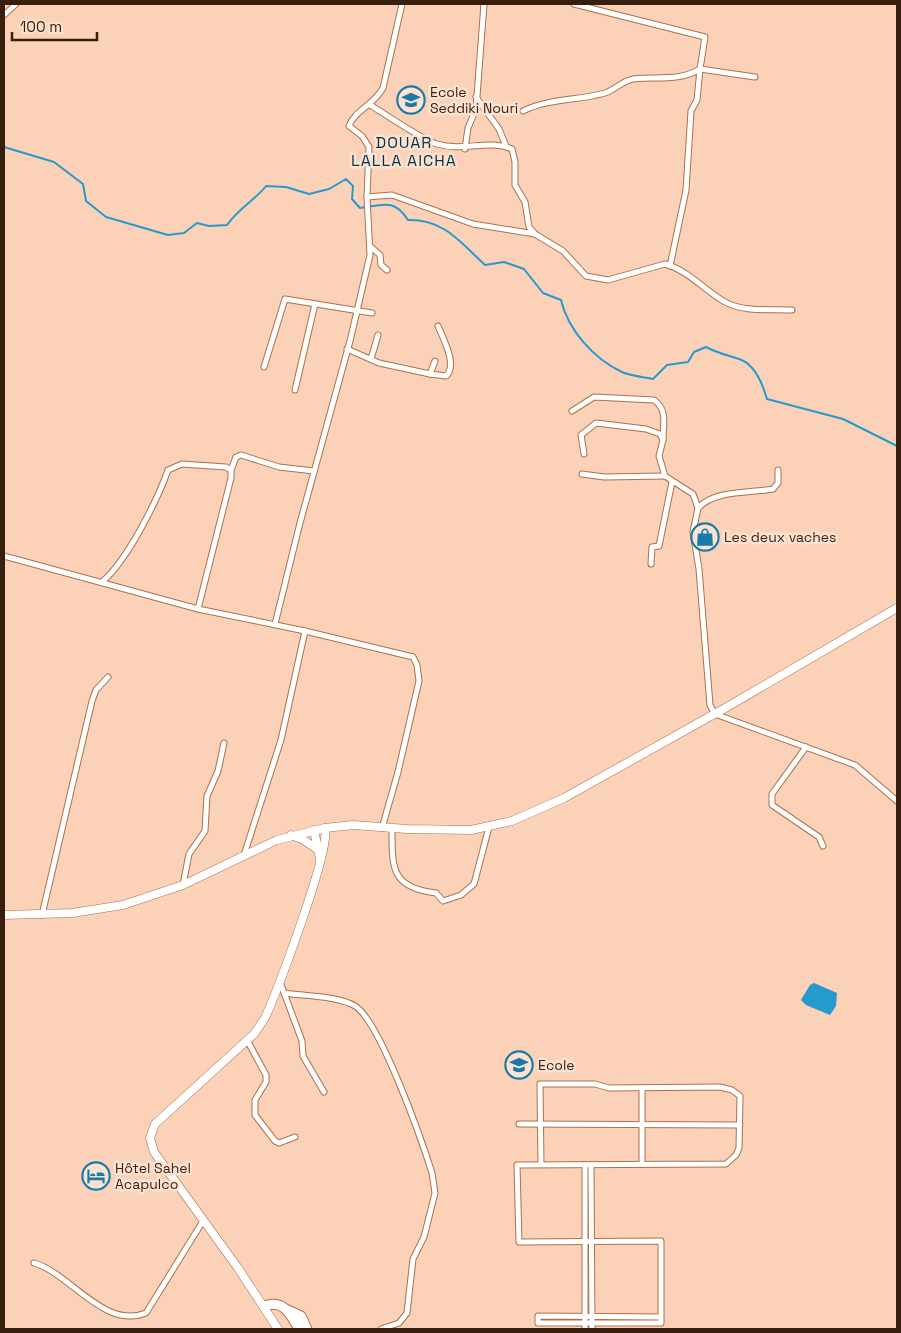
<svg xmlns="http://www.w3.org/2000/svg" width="901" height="1333" font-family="'Space Grotesk',sans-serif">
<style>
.water{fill:#259ace}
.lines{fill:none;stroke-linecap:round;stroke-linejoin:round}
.stream{stroke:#259ace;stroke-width:2}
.street-casing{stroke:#ae7047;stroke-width:7}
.secondary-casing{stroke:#ae7047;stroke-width:9}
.highway-casing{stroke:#ae7047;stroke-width:11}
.street{stroke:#fff;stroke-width:5}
.secondary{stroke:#fff;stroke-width:8}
.highway{stroke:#fff;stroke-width:9}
.labels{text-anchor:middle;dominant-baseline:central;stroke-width:5;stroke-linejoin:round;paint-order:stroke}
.poi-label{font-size:14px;fill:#381e0d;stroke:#fee2d1;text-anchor:start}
.quarter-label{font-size:16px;letter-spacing:1px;fill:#053549;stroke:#fee2d1}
</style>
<rect width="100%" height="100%" fill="#fbd1b8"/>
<!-- water -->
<path class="water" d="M814,983L837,993L836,1006L830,1015L806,1005L801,1000L810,985Z"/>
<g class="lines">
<!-- stream -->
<path class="stream" d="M4,147L54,162L83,184L86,201L106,217L168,235L184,233L197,223L209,226L227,225C239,208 254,201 266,186L286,187L309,194L329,189L346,179L353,186L352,199L360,208C383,205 394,198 408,220C444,219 460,242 485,265L504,262L524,269L543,293L561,300C568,330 594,359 622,372C631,376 643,377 653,379L667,365L688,362L694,352L706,347C717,353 727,355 739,359C755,364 763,385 767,399L843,419L897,446"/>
<!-- street casing -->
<g class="street-casing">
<g id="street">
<path d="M574,4L705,37L700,69L755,77"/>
<path d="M4,15L16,4"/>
<path d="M476,97L499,129L506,146"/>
<path d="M370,105C387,115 421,139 437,144C464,152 489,139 512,149L515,162V185L525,202L529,227L535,234L563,251L586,276L608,280L665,264C688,270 706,292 727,303C745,312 772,309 792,310"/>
<path d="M523,111C550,98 577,101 605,93C615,90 622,81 633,79C656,76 679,82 700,69"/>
<path d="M465,149L468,128L476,109L484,4"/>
<path d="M367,197L392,195L473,224L535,234"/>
<path d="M370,246L380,255L381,265L387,270"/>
<path d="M670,266L686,190L691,111L697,100L700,69"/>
<path d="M347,349L379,363L430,374L435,361"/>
<path d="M371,359L378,335"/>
<path d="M264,367L285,299L372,313"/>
<path d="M430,374L446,376C458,366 443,338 438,326"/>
<path d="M295,390L315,304"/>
<path d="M572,411L594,397L654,400C668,410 663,424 663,440"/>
<path d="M584,454L581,435L596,423L646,429L660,434L663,440L659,456L665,476L693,494L698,508"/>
<path d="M231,470L236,457L241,455L279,467L314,471"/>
<path d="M778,470V483L773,489C750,493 714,490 698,508L693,532L699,569L710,705L715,714L855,765L897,801"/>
<path d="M582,474L604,477L665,476"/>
<path d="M4,556L198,609L305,631L413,657L417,665L419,681L398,772L382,828"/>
<path d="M651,564L652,547L659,546L672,482"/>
<path d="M102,582C127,561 157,501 168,470L182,464L226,467L231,470V478L198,609"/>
<path d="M275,624L300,523L350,341L370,255L367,197L369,147L362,136L349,126C355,110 373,106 383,88L402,4"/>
<path d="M806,747L772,794V805L819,837L823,846"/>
<path d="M392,829C392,868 391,888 436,893L443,901L461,895L474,884L489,827"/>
<path d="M244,855L281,740L305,631"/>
<path d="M183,885L189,854L205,831L207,796L218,771L224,743"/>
<path d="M42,915L92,701L96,690L108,677"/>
<path d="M280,982L302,1041L303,1056L324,1092"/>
<path d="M284,993C303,996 339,996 355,1006C380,1021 422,1141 432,1173L435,1193L424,1237L413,1259L407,1313L399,1323L381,1329"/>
<path d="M247,1040L266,1075V1082L255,1100V1115L275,1141L279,1143L295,1137"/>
<path d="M642,1088V1164"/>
<path d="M519,1124L740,1125"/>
<path d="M541,1165L540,1084H595L609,1088L720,1087L732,1090L740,1096L739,1148L736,1155L726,1164L517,1165L519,1242L661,1241V1323H538V1316L661,1317"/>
<path d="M585,1165V1329"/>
<path d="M591,1165L592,1329"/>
<path d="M34,1263C70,1273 104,1330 146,1313L203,1221"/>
</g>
</g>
<!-- secondary casing -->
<g class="secondary-casing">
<g id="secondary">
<path d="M314,830L320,859"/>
<path d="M291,835L302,839L317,849"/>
<path d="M4,915L72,913L123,905L183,885L277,840L325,828L353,825L407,829L471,830L512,821L564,798L727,707L897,608"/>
<path d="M278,1329L238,1268L154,1152L150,1138L155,1124L254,1034L265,1018C277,991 331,850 325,828"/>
</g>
</g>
<!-- highway casing -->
<g class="highway-casing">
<g id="highway">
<path d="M264,1306C284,1299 290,1314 299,1329"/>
<path d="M288,1310L301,1316L307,1329"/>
</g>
</g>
<!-- street -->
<use href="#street" class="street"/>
<!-- secondary -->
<use href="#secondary" class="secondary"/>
<!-- highway -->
<use href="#highway" class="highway"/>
</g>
<!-- icons -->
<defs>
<g id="school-ring" transform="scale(1.4375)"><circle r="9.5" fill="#fee2d1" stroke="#177ba7" stroke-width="1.5"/><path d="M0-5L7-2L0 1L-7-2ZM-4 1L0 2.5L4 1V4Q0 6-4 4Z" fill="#177ba7"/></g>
<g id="shop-ring" transform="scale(1.4375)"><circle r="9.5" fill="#fee2d1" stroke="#177ba7" stroke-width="1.5"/><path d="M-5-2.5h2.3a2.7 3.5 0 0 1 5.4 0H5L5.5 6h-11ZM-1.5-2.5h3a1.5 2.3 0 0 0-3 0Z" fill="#177ba7"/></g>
<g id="hotel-ring" transform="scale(1.4375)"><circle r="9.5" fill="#fee2d1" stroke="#177ba7" stroke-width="1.5"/><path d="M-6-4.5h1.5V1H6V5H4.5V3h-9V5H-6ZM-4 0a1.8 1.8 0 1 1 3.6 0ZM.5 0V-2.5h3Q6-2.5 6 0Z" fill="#177ba7"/></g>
</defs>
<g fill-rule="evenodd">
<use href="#school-ring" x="411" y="100"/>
<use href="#shop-ring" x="705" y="537"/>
<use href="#school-ring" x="519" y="1065"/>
<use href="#hotel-ring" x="96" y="1176"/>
</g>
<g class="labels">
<!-- poi labels -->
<g class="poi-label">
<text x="430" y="92">Ecole<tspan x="430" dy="16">Seddiki Nouri</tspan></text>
<text x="724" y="537">Les deux vaches</text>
<text x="538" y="1065">Ecole</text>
<text x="115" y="1168">Hôtel Sahel<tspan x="115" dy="16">Acapulco</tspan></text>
</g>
<!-- quarter labels -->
<g class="quarter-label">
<text x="404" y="142">DOUAR<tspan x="404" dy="18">LALLA AICHA</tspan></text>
</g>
</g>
<!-- border -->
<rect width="901" height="1333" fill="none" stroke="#381e0d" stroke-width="10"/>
<!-- scale -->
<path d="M12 32v8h85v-8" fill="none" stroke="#381e0d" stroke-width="2.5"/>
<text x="20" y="32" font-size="15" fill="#381e0d" stroke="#fee2d1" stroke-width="4" paint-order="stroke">100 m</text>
</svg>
